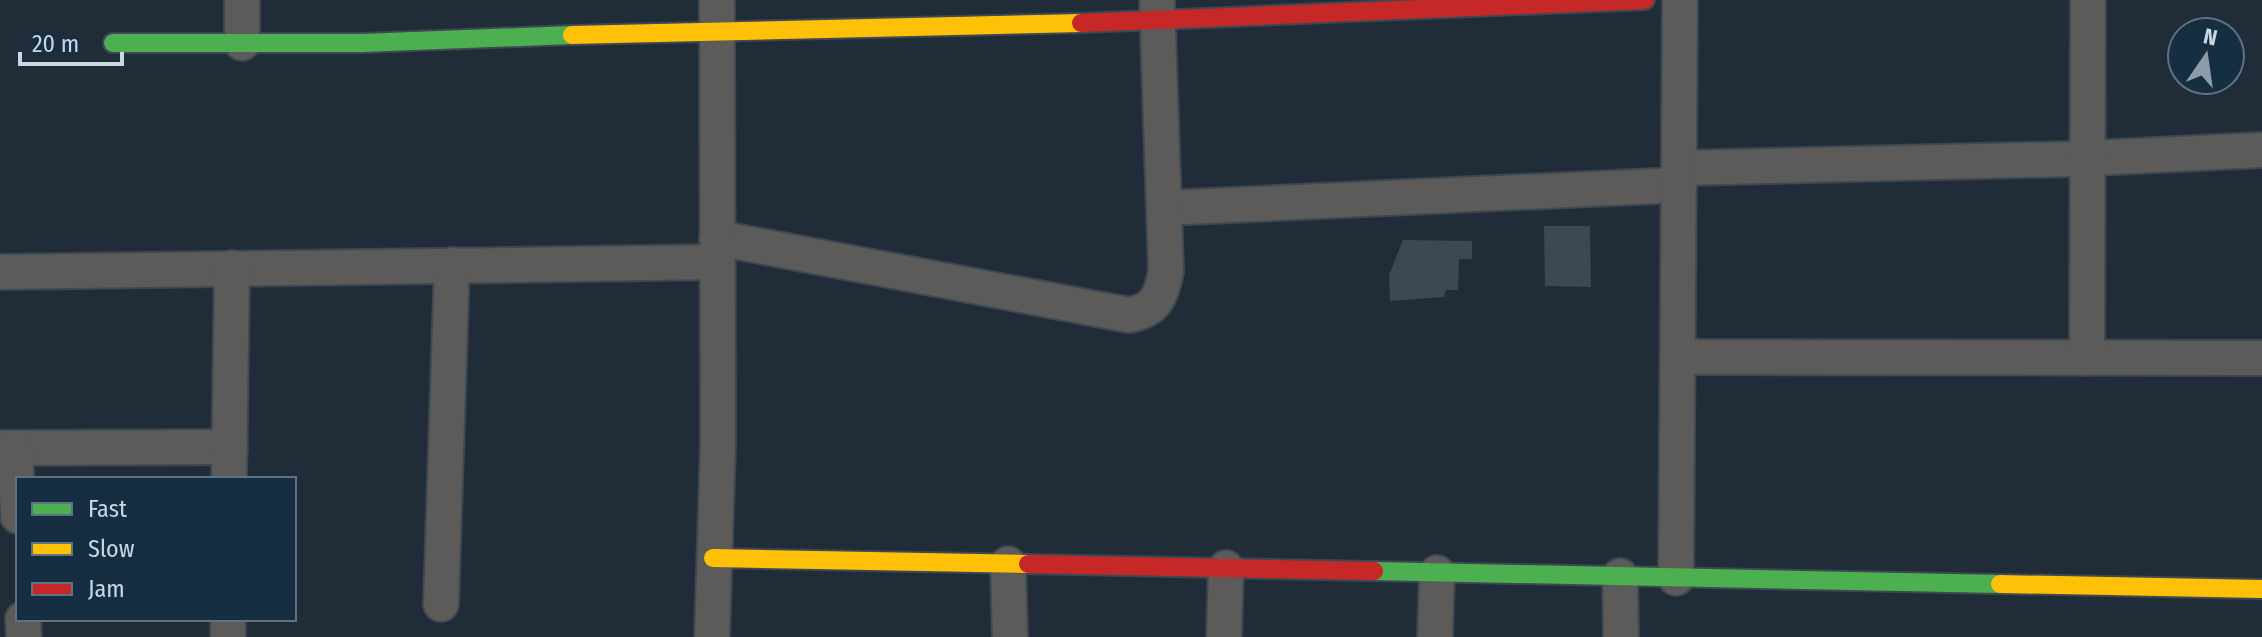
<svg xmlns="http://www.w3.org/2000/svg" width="2262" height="637" font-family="'Fira Sans Condensed',sans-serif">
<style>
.building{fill:#3c4852}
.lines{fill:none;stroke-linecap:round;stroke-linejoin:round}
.street-casing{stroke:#3d4852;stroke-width:38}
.fast-casing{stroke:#3d4852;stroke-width:22}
.slow-casing{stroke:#3d4852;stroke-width:22}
.jam-casing{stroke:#3d4852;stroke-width:22}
.street{stroke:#5c5b5a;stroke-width:34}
.fast{stroke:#4caf50;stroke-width:18}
.slow{stroke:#ffc107;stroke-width:18}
.jam{stroke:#c62828;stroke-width:18}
</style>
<rect width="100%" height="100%" fill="#202d38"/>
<!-- building -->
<g class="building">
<path d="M1544,226H1590L1591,287L1545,286Z"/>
<path d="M1403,240L1472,241V259H1459L1458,290H1446L1444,297L1390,301L1389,275Z"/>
</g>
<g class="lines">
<!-- street casing -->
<g class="street-casing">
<g id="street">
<path d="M242,0V43"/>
<path d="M1679,168L2071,159L2262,150"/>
<path d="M1164,208L1679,185"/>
<path d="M717,238L1129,315C1156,310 1161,297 1166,271L1157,0"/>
<path d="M0,272L717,262"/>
<path d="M1678,357L2262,358"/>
<path d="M2087,358L2088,0"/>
<path d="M0,448L230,447"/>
<path d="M15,448L18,516"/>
<path d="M229,479L232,268"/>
<path d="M1008,564L1010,637"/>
<path d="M1620,576L1621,637"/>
<path d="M1676,578L1680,0"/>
<path d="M441,604L452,265"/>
<path d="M23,619L24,637"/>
<path d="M228,637V619"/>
<path d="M712,637L718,444L717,0"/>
<path d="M1224,637L1226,568"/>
<path d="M1435,637L1437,573"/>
</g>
</g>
<!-- fast casing -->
<g class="fast-casing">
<g id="fast">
<path d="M113,43H362L572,35"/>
<path d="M1374,571L2000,584"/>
</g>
</g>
<!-- slow casing -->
<g class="slow-casing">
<g id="slow">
<path d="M572,35L1081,23"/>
<path d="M713,558L1028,564"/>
<path d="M2000,584L2262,589"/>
</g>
</g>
<!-- jam casing -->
<g class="jam-casing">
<g id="jam">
<path d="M1081,23L1645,0"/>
<path d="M1028,564L1374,571"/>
</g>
</g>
<!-- street -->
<use href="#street" class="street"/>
<!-- fast -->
<use href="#fast" class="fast"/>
<!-- slow -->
<use href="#slow" class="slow"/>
<!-- jam -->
<use href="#jam" class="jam"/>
</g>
<!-- legend -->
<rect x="16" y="477" width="280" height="144" fill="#162e42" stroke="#5e7283" stroke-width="2"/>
<rect x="32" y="503" width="40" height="12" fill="#4caf50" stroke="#5e7283" stroke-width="2"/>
<text x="88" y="517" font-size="24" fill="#c9d7e4">Fast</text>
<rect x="32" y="543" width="40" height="12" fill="#ffc107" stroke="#5e7283" stroke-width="2"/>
<text x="88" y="557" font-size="24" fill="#c9d7e4">Slow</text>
<rect x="32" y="583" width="40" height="12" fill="#c62828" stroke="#5e7283" stroke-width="2"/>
<text x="88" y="597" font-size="24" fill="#c9d7e4">Jam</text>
<!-- north arrow -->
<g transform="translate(2206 56) rotate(13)"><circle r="38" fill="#162e42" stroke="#5e7283" stroke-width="2"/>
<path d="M0-6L14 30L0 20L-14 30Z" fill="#8e9ca8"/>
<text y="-12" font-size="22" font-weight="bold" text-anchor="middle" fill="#c9d7e4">N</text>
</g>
<!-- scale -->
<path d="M20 52v12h102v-12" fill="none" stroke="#c9d7e4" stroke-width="4"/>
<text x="32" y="52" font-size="24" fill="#c9d7e4" stroke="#162e42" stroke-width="6" paint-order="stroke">20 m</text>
</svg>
